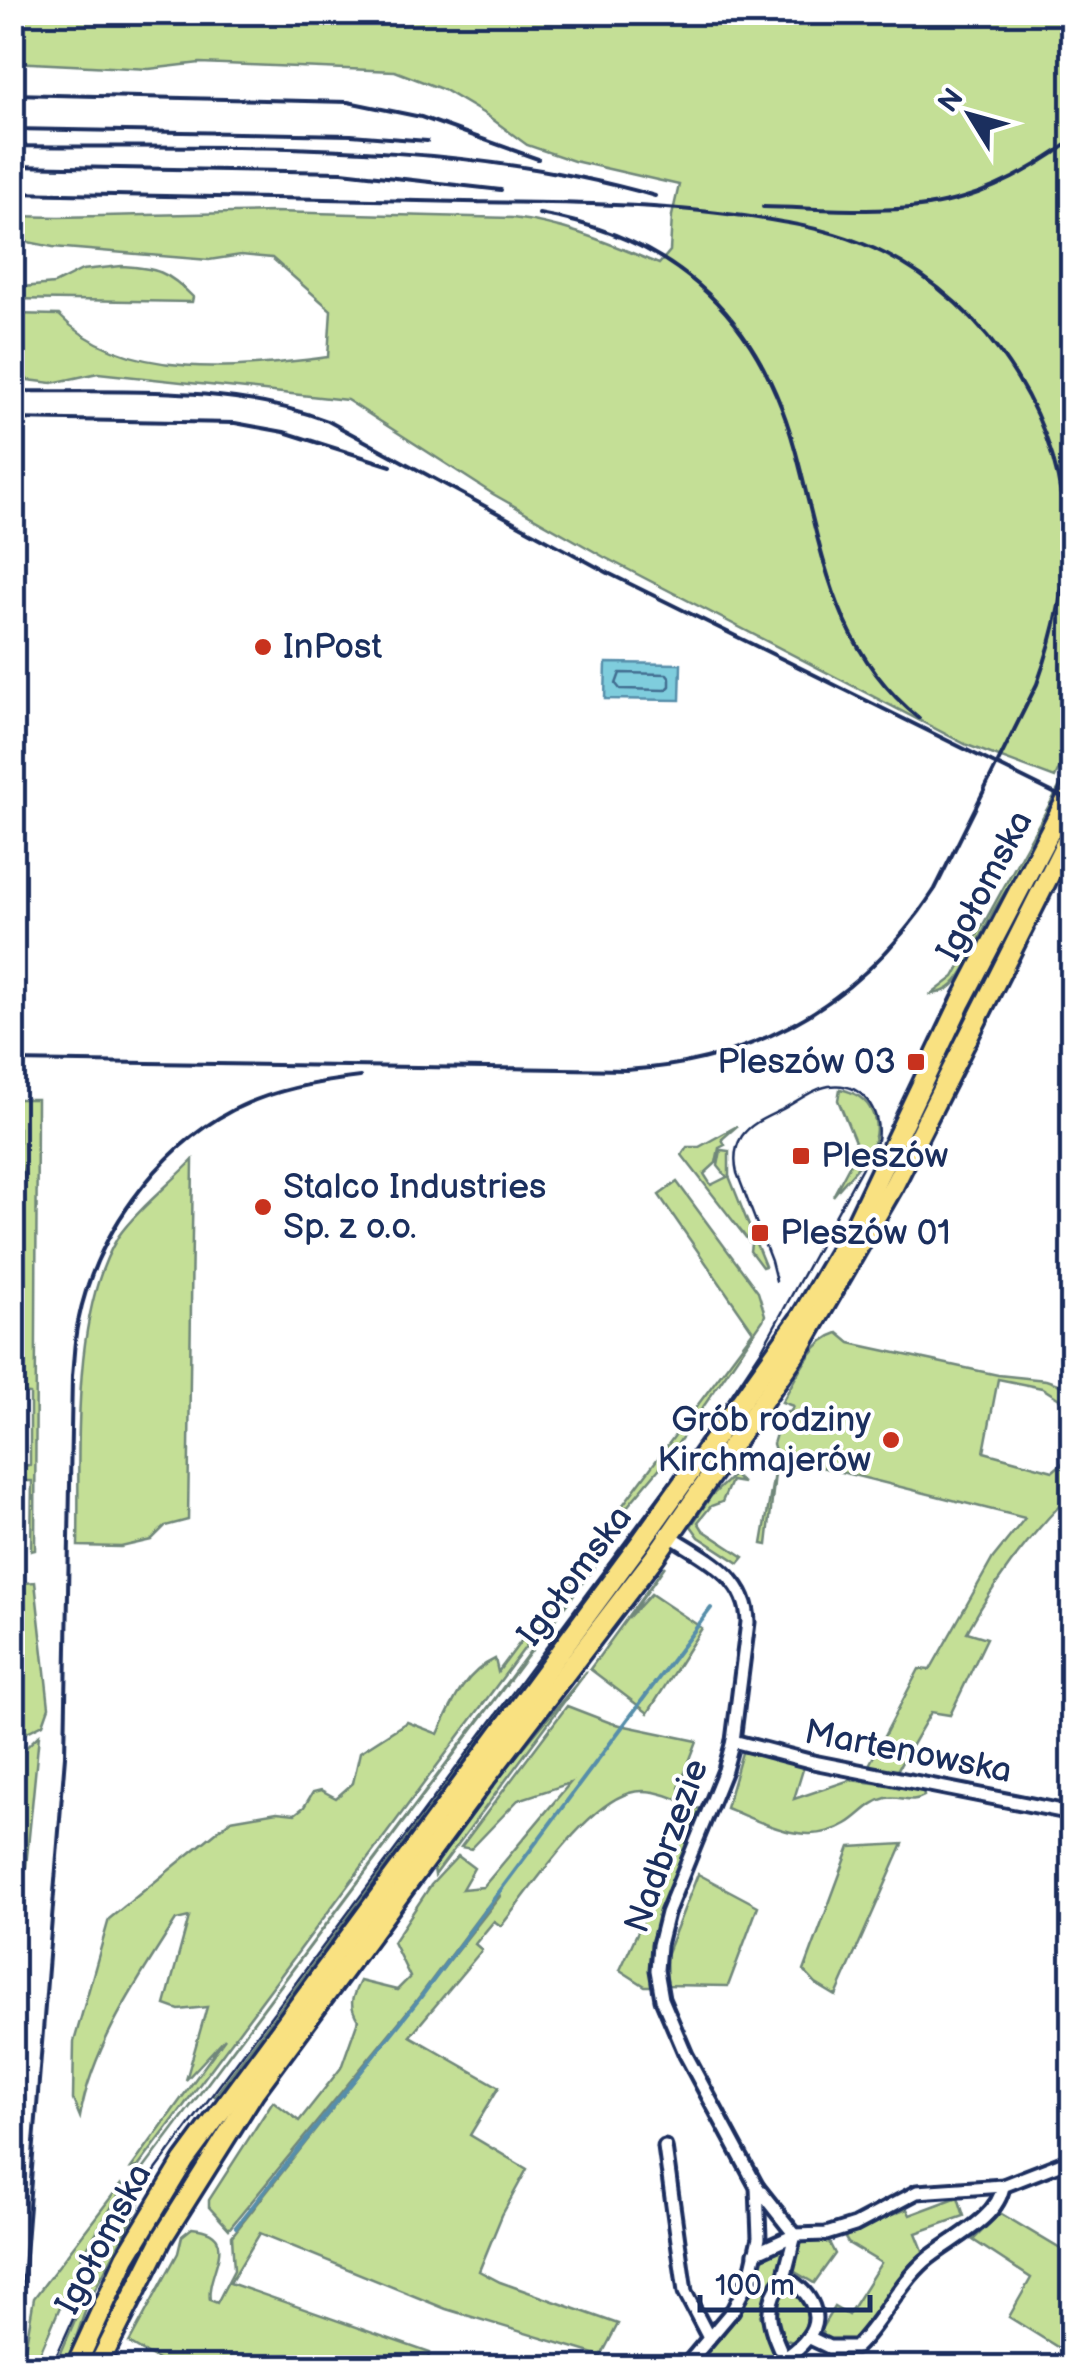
<svg xmlns="http://www.w3.org/2000/svg" width="1085" height="2380" font-family="'Balsamiq Sans',sans-serif">
<style>
.green{fill:#c4df96;stroke:#70877a;stroke-width:2.5}
.water{fill:#7fcddd;stroke:#578eaa;stroke-width:2.5}
.lines{fill:none;stroke-linecap:round;stroke-linejoin:round}
.shore{stroke:#436e91;stroke-width:2.5}
.stream{stroke:#578eaa;stroke-width:4}
.street-casing{stroke:#1b2f5e;stroke-width:19}
.primary-casing{stroke:#1b2f5e;stroke-width:25}
.street{stroke:#fff;stroke-width:11}
.primary{stroke:#f9e181;stroke-width:18}
.tram{stroke:#1b2f5e;stroke-width:2.5}
.rail{stroke:#1b2f5e;stroke-width:4}
.poi-dot{fill:#c8321e;stroke:#fff;stroke-width:4}
.labels{text-anchor:middle;dominant-baseline:central;stroke-width:8;stroke-linejoin:round;paint-order:stroke}
.poi-label{font-size:35px;fill:#1b2f5e;stroke:#fff;text-anchor:start}
.street-label{font-size:35px;fill:#1b2f5e;stroke:#fff}
</style>
<rect width="100%" height="100%" fill="#fff"/>
<filter id="ink" filterUnits="userSpaceOnUse"><feTurbulence type="fractalNoise" baseFrequency=".01" numOctaves="2"/><feDisplacementMap in="SourceGraphic" scale="20" xChannelSelector="R" yChannelSelector="G"/><feConvolveMatrix kernelMatrix="1 2 1 2 8 2 1 2 1" color-interpolation-filters="sRGB"/></filter>
<g filter="url(#ink)">
<!-- green -->
<g class="green">
<path d="M12,13H1072V740L1055,778L967,745L604,557L493,494L347,400L98,373L52,383L28,380L13,367V314L59,315C125,383 242,368 328,357L331,310L272,258L241,255L209,260L53,247L13,239V216L59,217L273,212L512,218C566,224 610,244 659,264L670,251L672,216L679,185L574,161L527,145L488,116L444,90L395,71L200,63L149,69L13,62Z"/>
<path d="M122,266C156,268 168,271 193,297L192,302L13,299V288L54,284L82,270Z"/>
<path d="M1072,764C1072,795 1008,883 991,916C979,937 970,968 953,985C947,991 940,993 932,994L954,977Z"/>
<path d="M840,1089C854,1092 866,1098 872,1112C888,1146 851,1172 833,1196L858,1149L838,1100Z"/>
<path d="M13,1099H37L35,1550L31,1551L32,1481H20V1466L30,1465V1394L23,1393V1349H12L25,1182L19,1161V1128H13Z"/>
<path d="M737,1126L722,1139L725,1145L719,1148L716,1163L704,1174L711,1185L727,1177L718,1166L721,1150L729,1151V1176L765,1266L762,1267L750,1251L751,1244L682,1155L687,1147H699Z"/>
<path d="M193,1160L188,1520L165,1526L151,1540L121,1547L78,1546C80,1456 70,1315 118,1237C133,1214 173,1181 193,1160Z"/>
<path d="M677,1182L758,1292L765,1315L763,1320L668,1458L621,1514L588,1563L138,2167L131,2168L225,2038L186,2080L207,2007L179,2010L165,2005L189,1917L176,1920C138,1980 92,2047 80,2117L73,2100L74,2042L109,1919L231,1820L277,1812L295,1814L304,1807L313,1792L321,1790L336,1798L353,1783L360,1752L407,1722L438,1734C452,1704 464,1673 495,1659L498,1672L753,1331L659,1195Z"/>
<path d="M838,1333L850,1343L998,1375L1046,1380L1072,1389V1407L1042,1388L998,1379L984,1452L1053,1471L1072,1455V1500L1066,1499C1026,1540 994,1582 967,1632L987,1638L950,1715L931,1712L895,1774L867,1769L919,1669L930,1670L993,1558L1025,1518L777,1456L767,1545L762,1544L777,1456L773,1444L782,1414L791,1411L793,1406L782,1402C796,1378 811,1341 838,1333Z"/>
<path d="M738,1471L736,1478L743,1483L731,1481L722,1502L711,1506L698,1522L703,1530L744,1557L739,1563L699,1537L691,1526L711,1496Z"/>
<path d="M616,1532L619,1534L139,2175L586,1576Z"/>
<path d="M628,1541L631,1544L254,2052L214,2097Z"/>
<path d="M665,1566L628,1619L651,1594L702,1628L648,1713L590,1669Z"/>
<path d="M35,1582L49,1707L43,1724L13,1739V1584Z"/>
<path d="M587,1671L435,1875L434,1868L475,1806Z"/>
<path d="M567,1706L611,1723L697,1741L679,1788L695,1808L702,1809L651,1941V1986H645L620,1970L695,1808C677,1798 650,1786 629,1793C584,1807 532,1888 501,1926L494,1921L475,1944L482,1950L410,2036L499,2087L470,2135L527,2169L502,2215L479,2271L500,2282L618,2324L601,2356L446,2309L260,2233L230,2283L430,2353L425,2367H170L129,2343L178,2253L182,2236L192,2228C244,2233 205,2273 210,2300L217,2303L234,2270L232,2236L501,1895L484,1910L416,2001L229,2229L209,2207V2200L273,2101L299,2121L341,2068L358,2020C348,2004 352,1997 360,1981L397,1990L410,1977L393,1942L431,1885L458,1856L474,1868L462,1889L483,1887L570,1783L518,1800L471,1849L461,1847Z"/>
<path d="M39,1735L26,1867L13,1871V1760Z"/>
<path d="M743,1749L805,1763L794,1799L850,1780L923,1789L924,1796C911,1804 900,1795 886,1798C869,1802 860,1816 846,1824C806,1848 764,1823 726,1808Z"/>
<path d="M903,1844L836,1996L816,1984L804,1971L850,1847Z"/>
<path d="M698,1874L758,1906L728,1986L667,1985L666,1955Z"/>
<path d="M121,2184L123,2188L81,2258L34,2367H22L34,2298Z"/>
<path d="M140,2196L139,2207L89,2300L66,2367H55L94,2275Z"/>
<path d="M958,2197L964,2216L916,2233L924,2253L890,2294L857,2341L827,2342L821,2329L834,2307L848,2315L881,2263L848,2243L845,2238L849,2232L907,2209L910,2215Z"/>
<path d="M1000,2213L1072,2256V2367H1052L1062,2350L1009,2317L1031,2278L973,2240Z"/>
<path d="M816,2239L829,2242L835,2254L814,2283L790,2269L799,2244Z"/>
<path d="M783,2248L787,2251L781,2271L760,2315L775,2356L757,2367L690,2368C718,2336 752,2305 759,2261Z"/>
<path d="M784,2287C813,2293 814,2326 793,2342C773,2338 775,2318 773,2302Z"/>
</g>
<!-- water -->
<path class="water" d="M606,663L681,664L680,700L605,699Z"/>
<g class="lines">
<!-- shore -->
<path class="shore" d="M620,673L667,674L670,678V686L666,690L620,689L616,684Z"/>
<!-- stream -->
<path class="stream" d="M236,2227L420,1998L711,1608"/>
<!-- street casing -->
<g class="street-casing">
<g id="street">
<path d="M666,1533C701,1557 747,1574 748,1622L733,1741L725,1770L667,1913L659,1945L657,1970L662,1999L686,2055L757,2187L759,2238L750,2277L733,2310L684,2368"/>
<path d="M733,1741L813,1762L1072,1813"/>
<path d="M665,2147L685,2292L709,2338"/>
<path d="M757,2187L795,2235L784,2278C806,2287 826,2314 808,2337C799,2350 783,2359 770,2368"/>
<path d="M755,2253L795,2235L826,2234L855,2225L917,2192L1003,2186L1072,2159"/>
<path d="M784,2278C757,2311 774,2333 788,2368"/>
<path d="M808,2337L829,2347H856C882,2322 897,2286 925,2261C949,2240 998,2220 1003,2186"/>
</g>
</g>
<!-- primary casing -->
<g class="primary-casing">
<g id="primary">
<path d="M75,2368L126,2257L184,2161L640,1543L801,1317L856,1223L961,1002L1072,789"/>
<path d="M97,2368L163,2237L254,2092L481,1784L656,1555L803,1343L894,1185L1072,830"/>
</g>
</g>
<!-- street -->
<use href="#street" class="street"/>
<!-- primary -->
<use href="#primary" class="primary"/>
<!-- tram -->
<path class="tram" d="M51,2368L100,2259L153,2174L707,1432L762,1349L877,1140C882,1111 862,1081 829,1086C812,1089 796,1102 781,1110C767,1117 751,1123 742,1136C734,1148 734,1160 737,1173L771,1261L776,1281"/>
<!-- rail -->
<g class="rail">
<path d="M12,94L348,102L421,117L538,159"/>
<path d="M12,129L351,135L427,141"/>
<path d="M12,146C226,149 448,136 655,196"/>
<path d="M12,166L342,172L501,190"/>
<path d="M12,193C163,195 314,199 465,202C559,203 651,203 744,216C784,222 824,228 861,243C972,287 1057,403 1064,522C1068,579 1056,631 1037,684L935,889C862,1001 760,1062 626,1070L12,1061"/>
<path d="M763,207C827,208 901,217 963,198C1004,186 1039,165 1072,141"/>
<path d="M539,214C675,237 759,316 795,449C822,548 832,649 919,718"/>
<path d="M12,391C117,393 229,383 328,421L610,574L1072,802"/>
<path d="M12,419L235,423L284,432L391,466"/>
<path d="M16,2368L65,1756L72,1376C74,1358 74,1339 78,1322C95,1237 156,1150 233,1110C272,1090 317,1082 360,1077"/>
</g>
</g>
</g>
<!-- markers -->
<g class="poi-dot">
<circle cx="263" cy="647" r="10"/>
<rect x="906" y="1052" width="20" height="20" rx="5"/>
<rect x="791" y="1146" width="20" height="20" rx="5"/>
<circle cx="263" cy="1207" r="10"/>
<rect x="750" y="1223" width="20" height="20" rx="5"/>
<circle cx="891" cy="1440" r="10"/>
</g>
<g class="labels">
<!-- poi labels -->
<g class="poi-label">
<text x="283" y="647">InPost</text>
<text x="896" y="1062" text-anchor="end">Pleszów 03</text>
<text x="821" y="1156">Pleszów</text>
<text x="283" y="1187">Stalco Industries<tspan x="283" dy="40">Sp. z o.o.</tspan></text>
<text x="780" y="1233">Pleszów 01</text>
<text x="871" y="1420" text-anchor="end">Grób rodziny<tspan x="871" dy="40">Kirchmajerów</tspan></text>
</g>
<!-- street labels -->
<g class="street-label">
<text transform="translate(985 886) rotate(-62)">Igołomska</text>
<text transform="translate(575 1576) rotate(-53)">Igołomska</text>
<text transform="translate(908 1752) rotate(11)">Martenowska</text>
<text transform="translate(667 1846) rotate(-70)">Nadbrzezie</text>
<text transform="translate(104 2239) rotate(-62)">Igołomska</text>
</g>
</g>
<!-- margin -->
<rect width="1085" height="2380" fill="none" stroke="#fff" stroke-width="50"/>
<rect x="25" y="25" width="1035" height="2330" fill="none" stroke="#1b2f5e" stroke-width="4" filter="url(#ink)"/>
<!-- north arrow -->
<g transform="translate(970 115) rotate(307)" stroke="#ffffff" stroke-width="8" paint-order="stroke">
<path d="M0-8L18 38L0 25L-18 38Z" fill="#1b2f5e"/>
<text y="-15" font-size="28" font-weight="bold" text-anchor="middle" fill="#1b2f5e">N</text>
</g>
<!-- scale -->
<path d="M700 2295v15h170v-15" fill="none" stroke="#1b2f5e" stroke-width="5"/>
<text x="715" y="2295" font-size="30" fill="#1b2f5e" stroke="#ffffff" stroke-width="8" paint-order="stroke">100 m</text>
</svg>
